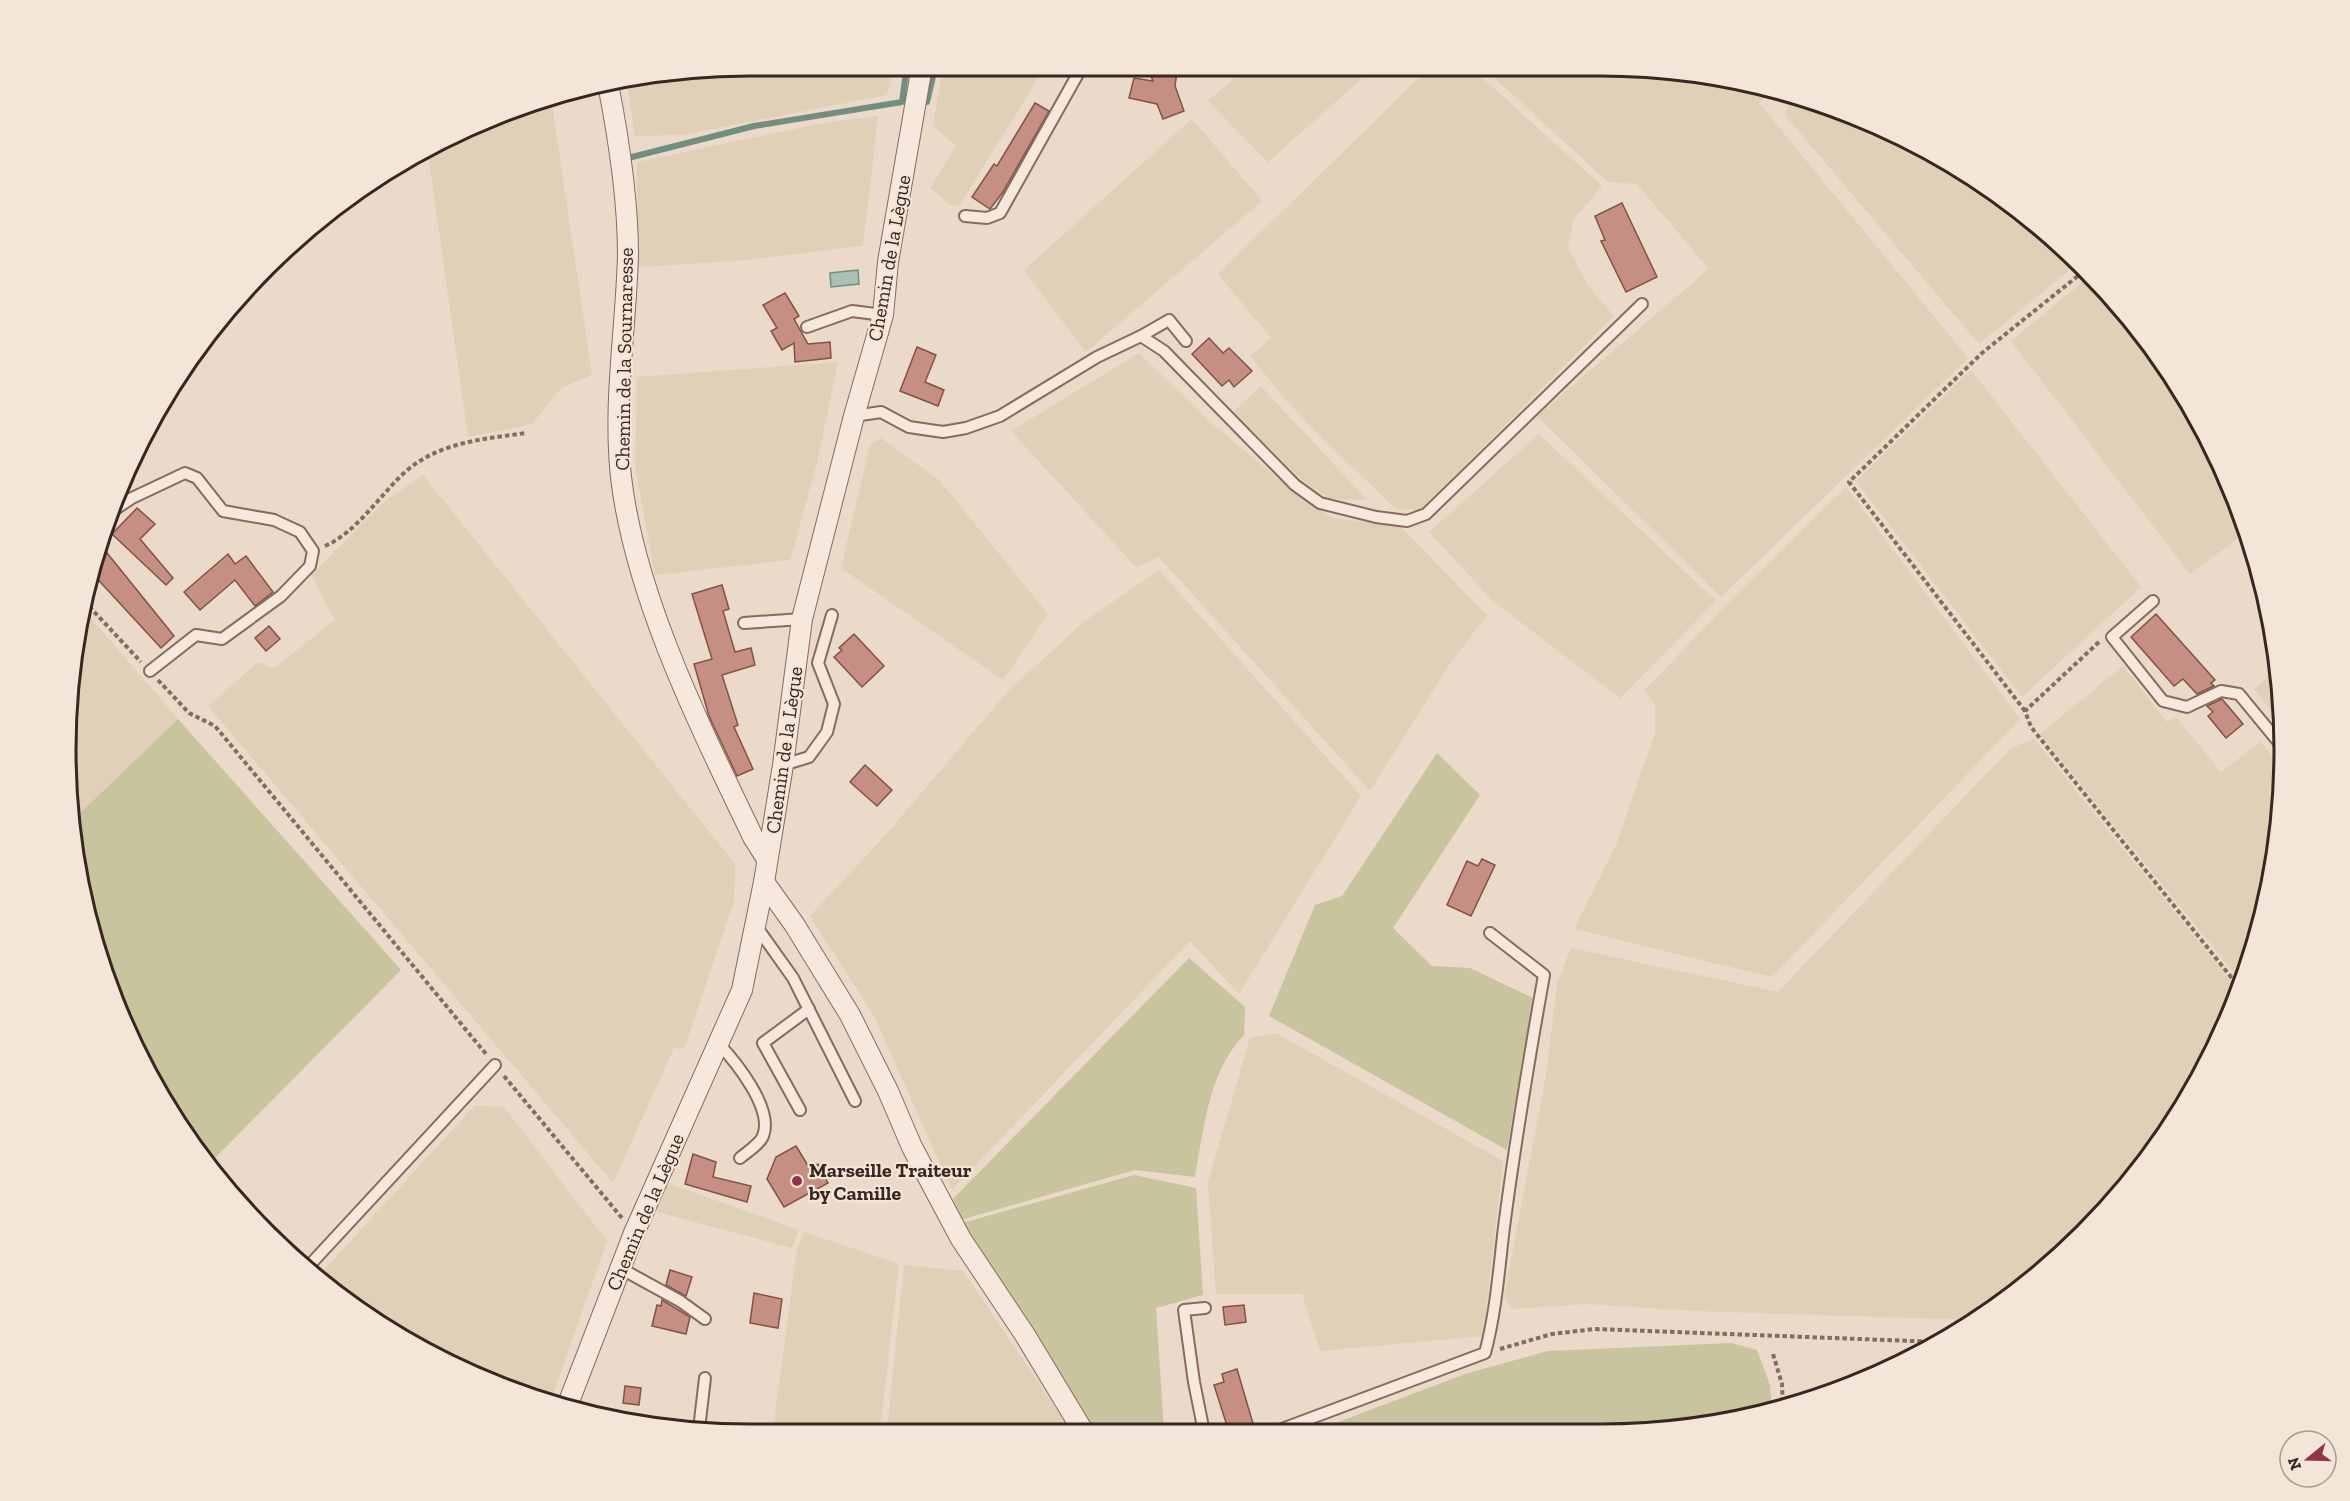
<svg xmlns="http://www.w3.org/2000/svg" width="2350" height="1501" font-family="'Zilla Slab',serif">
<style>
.farmland{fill:#e0d0b7}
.green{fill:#c8c49e}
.water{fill:#aac0b4;stroke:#718e80;stroke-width:1.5}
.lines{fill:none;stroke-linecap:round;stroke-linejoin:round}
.stream{stroke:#718e80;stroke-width:6}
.building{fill:#c68f83;stroke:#835147;stroke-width:1.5}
.lane-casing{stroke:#866b5f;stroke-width:14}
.street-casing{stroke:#866b5f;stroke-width:22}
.path{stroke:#866b5f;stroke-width:4;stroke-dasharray:4.5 3;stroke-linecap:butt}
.lane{stroke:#f6e8dc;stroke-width:10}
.street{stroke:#f6e8dc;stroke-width:20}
.poi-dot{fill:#90354a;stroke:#f3e5d8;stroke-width:2}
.labels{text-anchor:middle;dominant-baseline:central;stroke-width:4.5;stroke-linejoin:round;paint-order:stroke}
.street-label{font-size:20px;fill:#382721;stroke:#f3e5d8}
.poi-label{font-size:20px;font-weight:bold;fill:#382721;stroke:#f3e5d8;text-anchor:start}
.rim{fill:none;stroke:#382721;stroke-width:3}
</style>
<rect width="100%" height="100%" fill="#ebd9c9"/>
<!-- farmland -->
<g class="farmland">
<path d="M661,72H893L887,95L683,135L635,136L627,80Z"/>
<path d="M942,72H1042L959,206L949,204L930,188L956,146L933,125Z"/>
<path d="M1241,72H1369L1268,162L1208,101Z"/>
<path d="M1425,72H1476L1602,186L1574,219L1568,247L1588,286L1614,316L1420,510L1396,509L1323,439L1286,400L1250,356L1271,338L1218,274Z"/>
<path d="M1488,72H1689L1769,93L1759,103L1968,358L1721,597L1537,416L1709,269L1637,184L1608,182Z"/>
<path d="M551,98L592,375L561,388L532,424L468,437L428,153L531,102Z"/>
<path d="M1791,99L1862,118L2016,208L2077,264L1979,344L1785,115Z"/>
<path d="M878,116L863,246L737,261L639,267L637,234V162L823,123Z"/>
<path d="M1192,119L1262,201L1086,352L1024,270Z"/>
<path d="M2090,276L2114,299L2192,409L2248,531L2190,574L2011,341Z"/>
<path d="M1139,353L1208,420L1302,499L1333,518L1400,526L1487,615L1449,665L1370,791L1159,557L1136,567L1011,431Z"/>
<path d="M838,362L817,463L790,560L655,575L635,465L637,377Z"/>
<path d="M1971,370L2141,587L2022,697L1856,481Z"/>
<path d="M1261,386L1367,500L1330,499L1302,480L1232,413Z"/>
<path d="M1539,434L1716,601L1620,698L1493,601L1429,532Z"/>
<path d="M881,438L939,480L1048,614L1003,680L841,568L870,445Z"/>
<path d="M423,475L735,864L734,901L684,1049L674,1048L613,1183L208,706L258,662L274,668L335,620L311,575L385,501Z"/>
<path d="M1846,487L2020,719L1772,977L1574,929L1616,845L1655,733V706L1645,690L1727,604Z"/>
<path d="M1159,570L1361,796L1239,994L1190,941L952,1190L874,1016L810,916L883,838L1010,689L1085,621Z"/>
<path d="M82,608L178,719L75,818L66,750Z"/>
<path d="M2123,666L2167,722L2176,717L2221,772L2261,742L2282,768L2283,796L2261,928L2244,973L2236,975L2040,734Z"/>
<path d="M2278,668L2280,722L2254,689Z"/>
<path d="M2034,739L2237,989L2213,1054L2142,1167L2016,1293L1974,1320L1695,1311L1587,1304L1513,1309L1504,1297L1546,1075L1557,984L1571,948L1778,992L2011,748Z"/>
<path d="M1276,1033L1503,1161L1483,1336L1320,1351L1302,1294H1216L1208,1182L1250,1038Z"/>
<path d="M475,1105L504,1107L607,1241L551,1400L489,1383L334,1293L317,1278Z"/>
<path d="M667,1183L799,1230L792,1248L657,1212Z"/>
<path d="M804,1232L899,1264L880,1430H773L797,1249Z"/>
<path d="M904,1265L963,1271L1071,1431L887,1430Z"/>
</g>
<!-- green -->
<g class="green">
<path d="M178,719L401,970L208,1165L182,1131L136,1053L89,928L75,818Z"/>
<path d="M1437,753L1480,795L1393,928L1432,966L1470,968L1533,998L1507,1150L1269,1016L1315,905L1342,896Z"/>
<path d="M1189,958L1245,1007L1244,1035C1208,1073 1204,1128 1195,1177L1135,1170L960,1220L953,1199Z"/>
<path d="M1134,1175L1196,1188L1203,1295L1156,1308L1164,1431H1091L962,1223Z"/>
<path d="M1731,1343L1757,1350L1770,1385L1772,1412L1645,1434L1312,1432L1465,1374L1548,1351Z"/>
</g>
<!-- water -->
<path class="water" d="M858,270L859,284L831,287L830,273Z"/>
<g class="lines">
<!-- stream -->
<g class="stream">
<path d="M927,102L934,72"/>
<path d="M632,157L754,126L902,102L906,72"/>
</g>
</g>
<!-- building -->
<g class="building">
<path d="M1149,72H1177L1175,86L1184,111L1163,119L1157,104L1129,98L1134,78L1153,81Z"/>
<path d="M1035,103L1049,111L1003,192L990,209L972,197L994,164L997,166Z"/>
<path d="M1622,203L1657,277L1626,292L1601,241L1605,240L1595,216Z"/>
<path d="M785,293L799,316L794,319L808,344L830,342L831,358L795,362L794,343L782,350L771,331L777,328L763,305Z"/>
<path d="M1209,338L1223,353L1229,348L1252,371L1234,387L1229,380L1222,386L1192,354Z"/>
<path d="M917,347L936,355L925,382L944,390L938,406L900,391Z"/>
<path d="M137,508L155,524L140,539L173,578L166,585L112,534Z"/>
<path d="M99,543L174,636L161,648L91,572Z"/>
<path d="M228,554L235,564L246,556L273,592L255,606L235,580L200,610L184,592Z"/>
<path d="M722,585L729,609L723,611L735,652L751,648L755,665L722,675L738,725L734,727L753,769L737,776L709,716L694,664L712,659L692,594Z"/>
<path d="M2156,614L2215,680L2211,683L2214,686L2197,694L2183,679L2174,686L2131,637Z"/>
<path d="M269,626L280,639L266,651L255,638Z"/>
<path d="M854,634L884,666L862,687L834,657L842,650L839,648Z"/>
<path d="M2222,699L2243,724L2226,738L2208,716L2213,712L2207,706Z"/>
<path d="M865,765L892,790L877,806L850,782Z"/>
<path d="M1482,859L1495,865L1471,916L1447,905L1467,861L1478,866Z"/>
<path d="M796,1146L810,1169L818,1164L828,1183L784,1207L767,1179L776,1157Z"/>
<path d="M693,1154L716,1162L713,1177L751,1186L747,1202L685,1184Z"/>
<path d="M670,1270L692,1277L686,1296L666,1285Z"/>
<path d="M754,1293L782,1299L778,1328L750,1323Z"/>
<path d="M662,1300L690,1317L686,1334L652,1326L657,1305L661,1306Z"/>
<path d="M1244,1305L1246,1322L1225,1325L1223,1307Z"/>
<path d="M1237,1369L1254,1427L1238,1432H1229L1214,1385L1224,1382L1222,1374Z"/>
<path d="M625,1386L641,1388L639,1405L623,1403Z"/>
</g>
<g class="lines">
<!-- lane casing -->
<g class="lane-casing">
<g id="lane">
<path d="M965,216L987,218L1000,213L1079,72"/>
<path d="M807,327L852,311L883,315"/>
<path d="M1141,336L1169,320L1186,341"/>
<path d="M854,416L881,412L909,427L943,432L966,428L1000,416L1097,357L1141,336L1164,351L1295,485L1320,503L1376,517L1407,521L1426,514L1642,304"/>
<path d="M111,512L132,498L185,473L197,478L223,511L274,520L300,532L313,551L310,566L281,596L222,639L196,635L150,671"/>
<path d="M2153,601L2112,637L2163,701L2187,707L2221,691L2239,694L2281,745"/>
<path d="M744,623L802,619"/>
<path d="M783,765L809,757L827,732L834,704L818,663L832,615"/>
<path d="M756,926L793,978L855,1101"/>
<path d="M718,1043C736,1062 774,1109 763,1136C760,1144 747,1152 740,1158"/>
<path d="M800,1110L763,1043L809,1009"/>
<path d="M307,1268L495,1065"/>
<path d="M620,1268L680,1301L705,1319"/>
<path d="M699,1429L705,1378"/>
<path d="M1204,1432L1194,1382L1184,1310L1205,1308"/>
<path d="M1274,1432L1485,1353C1496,1312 1499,1269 1504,1227C1515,1143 1529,1059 1544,975L1490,933"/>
</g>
</g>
<!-- street casing -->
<g class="street-casing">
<g id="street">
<path d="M608,84C619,140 628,198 628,255C626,329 613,403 621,477C635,598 701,728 753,837L767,859"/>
<path d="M764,882L794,924L850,1015L888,1091L912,1147L961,1239L1025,1335L1083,1431"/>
<path d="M568,1404L634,1233L742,990L764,882L783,765L802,619L854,416L883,315L888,262L921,72"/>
</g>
</g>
<!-- path -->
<g class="path">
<path d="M325,546C357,532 379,496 405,472C439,442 484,439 526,433"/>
<path d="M84,601L141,662"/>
<path d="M2099,642L2025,711L2031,727L2231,977L2240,984"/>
<path d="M158,680L189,713L215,726L486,1054"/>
<path d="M2025,711L1849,482L1982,353L2084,271"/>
<path d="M504,1076L622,1218"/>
<path d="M1500,1349L1552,1334L1595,1329L1939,1342"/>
<path d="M1773,1354L1782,1384L1783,1409"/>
</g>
<!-- lane -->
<use href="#lane" class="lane"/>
<!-- street -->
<use href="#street" class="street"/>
</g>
<!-- markers -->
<circle class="poi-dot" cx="797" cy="1181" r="6"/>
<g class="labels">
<!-- street labels -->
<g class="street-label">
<text transform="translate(889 258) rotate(-80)">Chemin de la Lègue</text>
<text transform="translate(624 359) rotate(-89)">Chemin de la Sournaresse</text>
<text transform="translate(784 750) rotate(-82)">Chemin de la Lègue</text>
<text transform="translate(645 1212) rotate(-67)">Chemin de la Lègue</text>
</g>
<!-- poi labels -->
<g class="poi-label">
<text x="809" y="1170">Marseille Traiteur<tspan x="809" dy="23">by Camille</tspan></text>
</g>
</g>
<!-- crop -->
<path d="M0 0H2350V1501H0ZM750 76H1600A674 674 0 0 1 2274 750V750A674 674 0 0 1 1600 1424H750A674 674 0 0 1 76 750V750A674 674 0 0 1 750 76Z" fill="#f3e5d8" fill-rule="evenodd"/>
<path class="rim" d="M750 76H1600A674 674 0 0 1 2274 750V750A674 674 0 0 1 1600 1424H750A674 674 0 0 1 76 750V750A674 674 0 0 1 750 76Z"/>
<!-- north arrow -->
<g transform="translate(2308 1459) rotate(251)"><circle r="28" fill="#f3e5d8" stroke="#a8998f" stroke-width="1.5"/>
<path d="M0-4.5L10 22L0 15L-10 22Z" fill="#90354a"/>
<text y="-9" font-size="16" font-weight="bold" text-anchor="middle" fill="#382721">N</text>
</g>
</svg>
